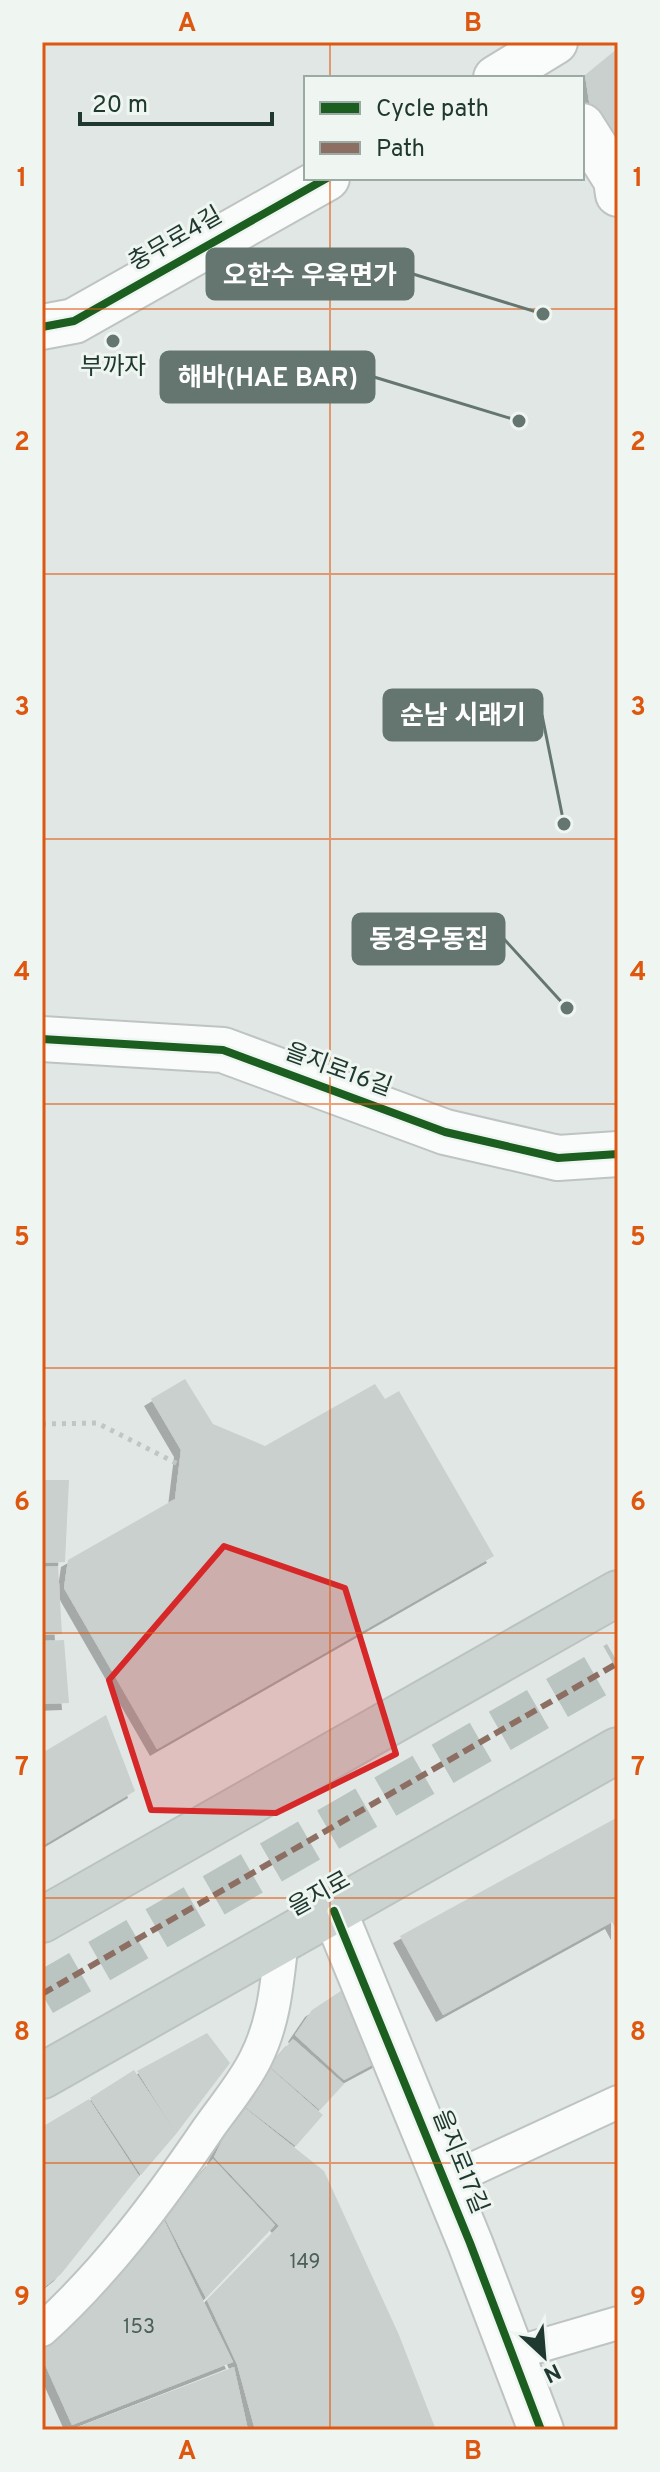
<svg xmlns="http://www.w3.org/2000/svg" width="660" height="2472" font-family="Overpass,'Noto Sans KR',sans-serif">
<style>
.building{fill:#cad0cd;filter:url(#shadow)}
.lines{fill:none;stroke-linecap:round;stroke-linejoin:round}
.pedestrian-tunnel{stroke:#bac4c0;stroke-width:44;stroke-dasharray:44 22;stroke-linecap:butt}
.service-casing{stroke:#bec4c1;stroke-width:36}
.minor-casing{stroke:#bec4c1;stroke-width:48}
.primary-casing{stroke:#bbc3c0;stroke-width:48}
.path{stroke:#bfc7c5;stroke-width:5;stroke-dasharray:4 6;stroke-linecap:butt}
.service{stroke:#fafbfb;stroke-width:32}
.minor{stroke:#fafbfb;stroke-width:44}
.primary{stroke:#ccd4d1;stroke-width:44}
.quiet{stroke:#8d6e63;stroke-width:6;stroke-dasharray:12 6;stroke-linecap:butt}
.cycleway-casing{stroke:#eff6f2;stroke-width:13}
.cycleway{stroke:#1b5e20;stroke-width:8}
.marked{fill:#d62828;fill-opacity:0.2;stroke:#d62828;stroke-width:6;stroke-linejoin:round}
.grid{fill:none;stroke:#de570e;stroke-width:2;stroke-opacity:0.55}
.poi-dot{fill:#64766f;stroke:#eff6f2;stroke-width:3}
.labels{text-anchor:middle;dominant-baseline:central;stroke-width:6;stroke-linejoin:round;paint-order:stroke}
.number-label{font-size:20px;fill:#4b6058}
.street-label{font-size:24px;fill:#203930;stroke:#eff6f2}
.poi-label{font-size:24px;fill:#203930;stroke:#eff6f2}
.leader{fill:none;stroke:#64766f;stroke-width:3}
.callout-dot{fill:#64766f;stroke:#eff6f2;stroke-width:3}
.callout{fill:#64766f;stroke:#64766f;stroke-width:3}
.callout-label{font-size:26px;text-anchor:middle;font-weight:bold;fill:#fff}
.neatline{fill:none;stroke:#de570e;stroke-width:3}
.grid-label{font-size:26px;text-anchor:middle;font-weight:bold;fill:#de570e}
</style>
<defs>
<filter id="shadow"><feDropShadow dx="-7" dy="7" stdDeviation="0" flood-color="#0004"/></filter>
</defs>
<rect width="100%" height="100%" fill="#e1e7e4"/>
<!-- building -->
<g class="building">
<path d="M618,48V166L591,114L585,75Z"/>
<path d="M185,1379L213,1424L265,1446L375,1384L385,1399L399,1391L494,1556L157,1749L64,1588L68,1560L175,1499L181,1450L151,1399Z"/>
<path d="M42,1480H69L65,1562L42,1563Z"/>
<path d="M58,1566L62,1634L42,1635V1567Z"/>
<path d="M64,1640L69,1703L42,1704V1641Z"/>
<path d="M106,1715L135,1791L42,1846V1753Z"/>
<path d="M618,1817V1933L612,1922L443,2015L400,1936Z"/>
<path d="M356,1981L387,2057L344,2080L295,2035L312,2010Z"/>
<path d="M207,2033L230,2063L176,2134L141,2175L90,2098L134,2070L174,2130L137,2071Z"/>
<path d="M293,2039L344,2084L320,2110L269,2066Z"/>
<path d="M270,2068L323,2115L296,2146L240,2103Z"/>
<path d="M89,2099L139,2176L61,2274L42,2289V2127Z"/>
<path d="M240,2104L324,2171L399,2335L436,2430H255L237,2364L207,2300L279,2226L214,2157Z"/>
<path d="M213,2159L275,2225L206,2298L164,2217Z"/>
<path d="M163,2218L233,2362L72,2425L42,2358V2342L83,2313L127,2265Z"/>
<path d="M234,2367L248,2430H70Z"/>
</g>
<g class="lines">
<!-- pedestrian-tunnel -->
<path class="pedestrian-tunnel" d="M42,1994L618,1663"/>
<!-- service casing -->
<g class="service-casing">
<g id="service">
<path d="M445,2182L618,2102"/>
<path d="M42,2330C107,2271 159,2201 208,2129C224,2106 244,2083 256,2058C275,2020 277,1981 282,1940"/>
<path d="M512,2354L618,2323"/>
</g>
</g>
<!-- minor casing -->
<g class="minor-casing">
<g id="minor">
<path d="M496,78L555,42"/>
<path d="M582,126L616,180L618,194"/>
<path d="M42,327L74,321L327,178"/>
<path d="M42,1039L223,1050L445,1132L558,1158L618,1154"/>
<path d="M334,1911L470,2243L541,2430"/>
</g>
</g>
<!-- primary casing -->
<g class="primary-casing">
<g id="primary">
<path d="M42,1920L618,1593"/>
<path d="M42,2076L618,1750"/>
</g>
</g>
<!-- path -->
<path class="path" d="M42,1424L97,1423L178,1464"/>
<!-- service -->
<use href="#service" class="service"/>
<!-- minor -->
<use href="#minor" class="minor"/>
<!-- primary -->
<use href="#primary" class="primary"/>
<!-- quiet -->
<path class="quiet" d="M42,1994L618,1663"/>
<!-- cycleway casing -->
<g class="cycleway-casing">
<g id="cycleway">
<path d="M42,327L74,321L327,178"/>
<path d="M42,1039L223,1050L445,1132L558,1158L618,1154"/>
<path d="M334,1911L470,2243L541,2430"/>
</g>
</g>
<!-- cycleway -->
<use href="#cycleway" class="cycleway"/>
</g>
<!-- marked area -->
<path class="marked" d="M224,1546L345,1588L396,1754L276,1813L151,1810L109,1680Z"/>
<!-- grid -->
<path class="grid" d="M330,42V78M330,178V2430M42,309H618M42,574H618M42,839H618M42,1104H618M42,1368H618M42,1633H618M42,1898H618M42,2163H618"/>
<!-- markers -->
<circle class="poi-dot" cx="113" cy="341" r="8"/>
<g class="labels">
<!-- number labels -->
<g class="number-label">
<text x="305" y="2263">149</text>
<text x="139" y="2328">153</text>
</g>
<!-- street labels -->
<g class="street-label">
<text transform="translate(176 240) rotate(-30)">충무로4길</text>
<text transform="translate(338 1071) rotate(20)">을지로16길</text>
<text transform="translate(320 1895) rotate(-29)">을지로</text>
<text transform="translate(459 2162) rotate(68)">을지로17길</text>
</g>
<!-- poi labels -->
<g class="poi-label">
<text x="113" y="368">부까자</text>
</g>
</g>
<!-- callouts -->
<path class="leader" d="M543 314L413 274M519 421L374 377M564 824L542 715M567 1008L504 939"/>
<g class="callout-dot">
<circle cx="543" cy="314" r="8"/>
<circle cx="519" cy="421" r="8"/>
<circle cx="564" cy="824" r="8"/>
<circle cx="567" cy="1008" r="8"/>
</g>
<g class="callout">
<rect x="207" y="249" width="206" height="50" rx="8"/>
<rect x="161" y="352" width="213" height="50" rx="8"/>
<rect x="384" y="690" width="158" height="50" rx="8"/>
<rect x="353" y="914" width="151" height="50" rx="8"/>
</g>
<g class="callout-label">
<text x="310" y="284">오한수 우육면가</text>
<text x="268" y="386">해바(HAE BAR)</text>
<text x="463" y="724">순남 시래기</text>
<text x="429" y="948">동경우동집</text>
</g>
<!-- border -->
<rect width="660" height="2472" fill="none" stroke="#eff6f2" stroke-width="88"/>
<!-- legend -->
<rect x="304" y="76" width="280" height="104" fill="#eff6f2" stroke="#9caaa4" stroke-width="2"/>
<rect x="320" y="102" width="40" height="12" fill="#1b5e20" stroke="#9caaa4" stroke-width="2"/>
<text x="376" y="116" font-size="24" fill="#203930">Cycle path</text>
<rect x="320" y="142" width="40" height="12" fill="#8d6e63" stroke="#9caaa4" stroke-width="2"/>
<text x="376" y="156" font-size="24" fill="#203930">Path</text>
<!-- north arrow -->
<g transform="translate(544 2356) rotate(154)" stroke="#eff6f2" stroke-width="6" paint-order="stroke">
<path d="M0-6L14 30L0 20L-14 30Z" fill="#203930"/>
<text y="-12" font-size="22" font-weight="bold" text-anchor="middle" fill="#203930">N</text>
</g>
<!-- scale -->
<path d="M80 112v12h192v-12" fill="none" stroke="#203930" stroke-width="4"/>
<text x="92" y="112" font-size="24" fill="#203930" stroke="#eff6f2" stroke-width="6" paint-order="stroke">20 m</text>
<rect x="44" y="44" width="572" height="2384" class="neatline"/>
<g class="grid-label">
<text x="187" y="31">A</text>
<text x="473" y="31">B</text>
<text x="22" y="186">1</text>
<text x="638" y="186">1</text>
<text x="22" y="450">2</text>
<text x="638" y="450">2</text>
<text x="22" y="715">3</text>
<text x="638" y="715">3</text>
<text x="22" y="980">4</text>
<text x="638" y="980">4</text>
<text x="22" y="1245">5</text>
<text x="638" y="1245">5</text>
<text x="22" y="1510">6</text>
<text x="638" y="1510">6</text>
<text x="22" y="1775">7</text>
<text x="638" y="1775">7</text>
<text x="22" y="2040">8</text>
<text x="638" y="2040">8</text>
<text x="22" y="2305">9</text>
<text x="638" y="2305">9</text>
<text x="187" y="2459">A</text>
<text x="473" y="2459">B</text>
</g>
</svg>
